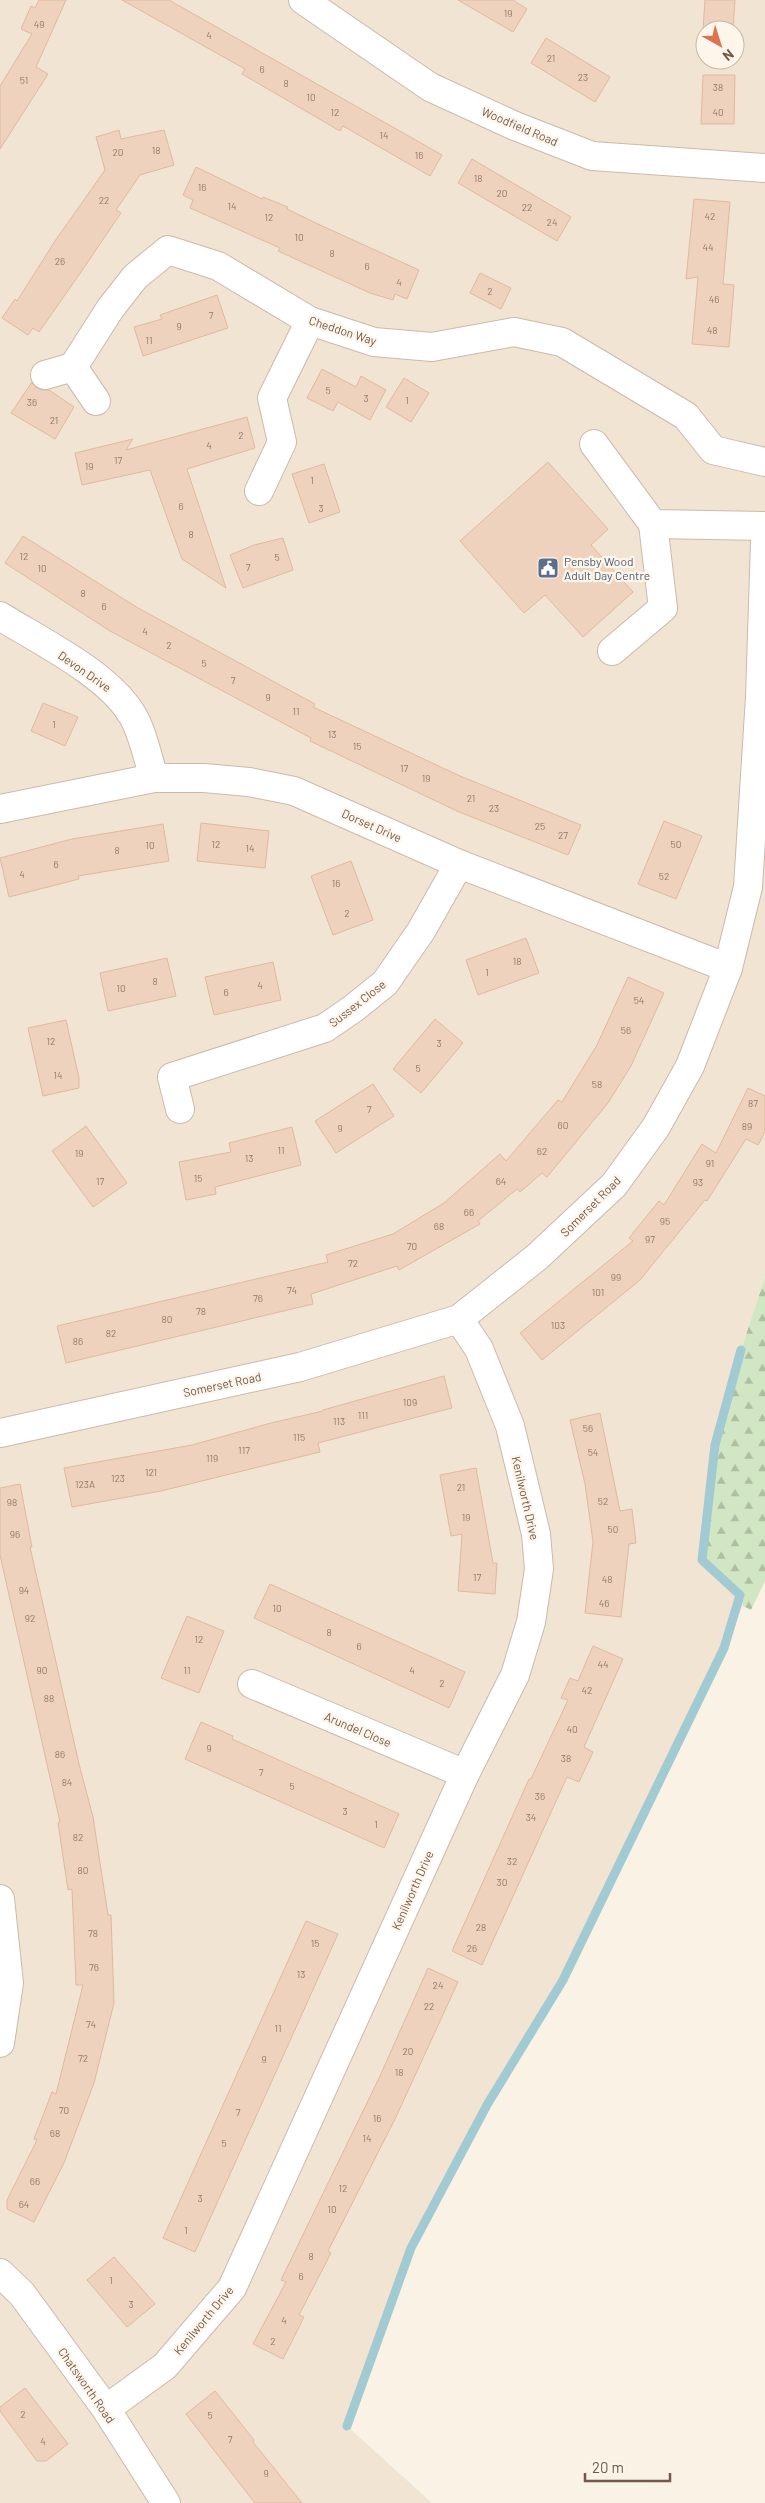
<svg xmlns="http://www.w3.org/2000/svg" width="765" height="2503" font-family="Barlow,sans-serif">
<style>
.residential{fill:#f1e4d3;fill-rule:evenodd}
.forest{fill:url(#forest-firs)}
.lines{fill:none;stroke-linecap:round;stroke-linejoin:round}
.stream{stroke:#a1cad3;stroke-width:9}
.building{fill:#eed2be;stroke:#dfb99f}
.minor-casing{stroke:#cbbaab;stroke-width:30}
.minor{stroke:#fff;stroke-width:28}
.labels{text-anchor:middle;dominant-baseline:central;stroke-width:4.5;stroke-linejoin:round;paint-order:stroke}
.number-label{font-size:10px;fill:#907868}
.street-label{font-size:12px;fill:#715a4c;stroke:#fef6ea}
.service-label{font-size:12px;fill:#4e5e75;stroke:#fef6ea;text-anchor:start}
</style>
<defs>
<pattern id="forest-firs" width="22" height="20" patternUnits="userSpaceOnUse" patternTransform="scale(1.25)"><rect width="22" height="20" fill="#d1e7c4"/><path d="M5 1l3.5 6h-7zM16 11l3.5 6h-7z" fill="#aebea1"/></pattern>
</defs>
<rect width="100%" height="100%" fill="#faf2e4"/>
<!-- residential -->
<path class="residential" d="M0,0H765V1277L741,1350L715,1445L702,1560L740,1595L743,1606L563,1980L487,2105L411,2248L347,2426L432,2503H0ZM705,30H735V60H705Z"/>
<!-- forest -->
<path class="forest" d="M765,1277V1581L751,1610L743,1606L740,1595L702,1560L715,1445L741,1350Z"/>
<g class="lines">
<!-- stream -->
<path class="stream" d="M347,2426L411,2248L487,2105L563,1980L724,1648L740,1595L702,1560L715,1445L741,1350"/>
</g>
<!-- building -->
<g class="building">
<path d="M39,0H66L36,67L48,74L0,149V86L32,34L21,29L31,6L35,8Z"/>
<path d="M122,0H169L442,155L430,176L343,126L340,131L242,74L245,69Z"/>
<path d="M458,0H513L527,9L513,32Z"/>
<path d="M705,0H735L733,30H703Z"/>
<path d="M546,38L610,77L595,102L531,63Z"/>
<path d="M703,75H735L734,124H701Z"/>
<path d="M119,130L121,139L164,130L174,165L140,175L116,210L121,213L81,272L39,332L33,328L28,335L2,318L15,299L17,301L55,241L105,170L96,137Z"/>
<path d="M472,159L571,217L557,241L458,183Z"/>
<path d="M196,167L262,199L263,197L288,207L287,209L320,225L419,270L407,299L395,294L393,300L370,293L278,251L280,248L190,208L193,200L183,195Z"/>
<path d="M694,199L730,202L723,284L734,285L729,347L692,344L698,277L686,279Z"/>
<path d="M480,273L511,288L501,309L470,293Z"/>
<path d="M217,295L228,328L143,356L134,327L162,319L160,315Z"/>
<path d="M322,369L356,387L361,376L386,390L370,420L338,402L333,411L307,398Z"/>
<path d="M404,378L429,393L411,422L386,407Z"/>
<path d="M32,382L35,387L42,390H49L74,407L55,439L11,413Z"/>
<path d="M247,417L255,448L187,469L226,588L182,559L150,470L82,485L75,453L133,439L126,450Z"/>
<path d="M548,462L608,529L591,545L633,592L583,637L545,595L524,613L460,541Z"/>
<path d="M324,464L340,512L309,523L292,474Z"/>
<path d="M23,536L138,608L315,704L313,707L460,776L581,825L568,855L459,812L310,741L311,738L110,631L5,563Z"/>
<path d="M283,538L293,570L243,588L230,555L254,545Z"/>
<path d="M43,703L78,717L65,746L31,731Z"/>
<path d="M664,821L702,836L676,899L638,884Z"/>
<path d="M201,823L269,831L265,868L197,861Z"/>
<path d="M163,824L169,861L78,876L79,879L9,897L0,858L72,839Z"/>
<path d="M351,861L373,920L333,935L311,876Z"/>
<path d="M526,938L539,973L478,995L466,960Z"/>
<path d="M167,958L176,996L108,1011L100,973Z"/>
<path d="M273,962L281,1000L214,1015L205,977Z"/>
<path d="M628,977L664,993L631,1066L608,1103L547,1177L542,1173L520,1192L517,1189L478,1221L480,1224L399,1270L397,1266L311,1294L313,1304L66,1363L57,1326L328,1262L326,1255L393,1234L444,1203L500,1154L506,1161L558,1100L562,1102L597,1045Z"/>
<path d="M435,1019L463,1043L421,1093L393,1069Z"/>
<path d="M66,1020L79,1078V1088L43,1096L28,1028Z"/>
<path d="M373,1084L394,1116L336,1153L315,1121Z"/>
<path d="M748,1088L765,1096V1132L758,1145L746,1139L707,1201L705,1200L640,1280L542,1360L520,1333L633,1241L629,1238L659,1201L664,1205L702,1144L716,1153Z"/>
<path d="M86,1126L127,1183L93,1207L52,1151Z"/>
<path d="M292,1127L301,1165L215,1187L216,1194L186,1200L179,1162L231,1152L229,1143Z"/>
<path d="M444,1376L452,1408L318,1443L320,1452L161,1491L72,1507L64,1468L192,1445L271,1423L323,1411V1410Z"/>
<path d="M600,1413L620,1511L632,1509L636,1543L629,1544L621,1617L585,1613L593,1542L585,1484L570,1420Z"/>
<path d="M476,1468L493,1563H497L495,1594L458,1591L462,1534L451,1536L440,1475Z"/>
<path d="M20,1484L32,1547H30L79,1764L93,1817L108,1915H111L114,2003L94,2083L64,2163L34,2222L7,2209V2200L37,2140L34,2139L52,2092L56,2094L83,1985H76L72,1889L68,1890L58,1823L60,1822L0,1555V1488Z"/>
<path d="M270,1584L465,1672L449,1708L254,1618Z"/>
<path d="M187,1616L224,1631L199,1693L161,1678Z"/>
<path d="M593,1646L623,1659L584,1747L593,1752L579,1782L567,1777L482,1965L452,1951L529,1779H531L568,1700L561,1698L570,1678L578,1681Z"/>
<path d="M201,1722L233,1736L232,1739L399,1814L384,1848L185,1759Z"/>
<path d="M306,1921L338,1934L195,2252L163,2238Z"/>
<path d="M428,1968L458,1982L395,2119L328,2251L331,2253L299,2315L304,2317L283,2359L253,2344L286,2282L281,2280L380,2076Z"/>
<path d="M114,2257L155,2304L127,2327L87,2280Z"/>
<path d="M25,2388L68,2444L46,2461H37L0,2411V2407Z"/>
<path d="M215,2391L254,2440L253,2442L302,2503H255L240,2484L186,2414Z"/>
</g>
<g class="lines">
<!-- minor casing -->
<g class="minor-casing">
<g id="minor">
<path d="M303,0L430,87L515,126L592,156L765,168"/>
<path d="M73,367L110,309L135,277L168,250L218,266L310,321L374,342L432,347L514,332L562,342L686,416L713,450L765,462"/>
<path d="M45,375L73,367L96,401"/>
<path d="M594,444L653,524L765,526"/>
<path d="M259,491L282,442L272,398L310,321"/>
<path d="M0,616C40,641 106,673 131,713C142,729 148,759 154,778"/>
<path d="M612,651L663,608L653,524"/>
<path d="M0,809L154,778H204L249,782L294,791L459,864L728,968"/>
<path d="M180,1109L172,1077L325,1028L354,1008L385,983L421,931L459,864"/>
<path d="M0,1433L300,1367L459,1319L537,1257L614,1185L656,1127L690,1066L728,968L748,887L760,697L765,542"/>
<path d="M252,1684L465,1774"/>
<path d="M0,1899L9,1983L0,2043"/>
<path d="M0,2273L22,2294L106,2409L166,2503"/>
<path d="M106,2409L165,2366L232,2288L465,1774L515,1675L531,1622L539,1569L536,1534L510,1426L479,1349L459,1319"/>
</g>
</g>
<!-- minor -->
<use href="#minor" class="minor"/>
</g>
<!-- icons -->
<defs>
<g id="civic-square" transform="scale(1.125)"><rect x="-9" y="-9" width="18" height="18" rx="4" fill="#5c6f8a" stroke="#fef6ea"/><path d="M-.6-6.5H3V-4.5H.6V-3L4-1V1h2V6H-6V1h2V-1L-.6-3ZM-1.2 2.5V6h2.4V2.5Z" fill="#fff"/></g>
</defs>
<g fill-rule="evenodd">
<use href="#civic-square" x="548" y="568"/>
</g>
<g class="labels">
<!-- number labels -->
<g class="number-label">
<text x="508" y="13">19</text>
<text x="39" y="24">49</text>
<text x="209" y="35">4</text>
<text x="551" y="58">21</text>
<text x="262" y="69">6</text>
<text x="583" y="77">23</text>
<text x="24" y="80">51</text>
<text x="286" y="83">8</text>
<text x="718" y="87">38</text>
<text x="311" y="97">10</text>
<text x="335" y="112">12</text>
<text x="718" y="112">40</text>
<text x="384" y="135">14</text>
<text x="156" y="150">18</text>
<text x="118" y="152">20</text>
<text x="419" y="155">16</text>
<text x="478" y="178">18</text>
<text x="202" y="187">16</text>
<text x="502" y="193">20</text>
<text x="104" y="200">22</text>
<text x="232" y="206">14</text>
<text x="527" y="207">22</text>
<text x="710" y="216">42</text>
<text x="269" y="217">12</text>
<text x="552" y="222">24</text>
<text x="299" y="237">10</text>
<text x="708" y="247">44</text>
<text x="332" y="253">8</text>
<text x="60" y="261">26</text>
<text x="367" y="266">6</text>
<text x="399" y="282">4</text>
<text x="490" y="291">2</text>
<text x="714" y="299">46</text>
<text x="211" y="315">7</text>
<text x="179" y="326">9</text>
<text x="712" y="330">48</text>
<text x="149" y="340">11</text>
<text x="328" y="390">5</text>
<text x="366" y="398">3</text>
<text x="407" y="400">1</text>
<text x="32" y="402">36</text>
<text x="54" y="420">21</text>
<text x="241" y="435">2</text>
<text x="209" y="445">4</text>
<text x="118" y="460">17</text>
<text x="89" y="466">19</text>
<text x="312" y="480">1</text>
<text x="181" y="506">6</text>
<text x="321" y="508">3</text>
<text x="191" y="534">8</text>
<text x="24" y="556">12</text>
<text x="277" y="557">5</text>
<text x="248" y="567">7</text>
<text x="42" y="568">10</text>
<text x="83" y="593">8</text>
<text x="104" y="606">6</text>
<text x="145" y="631">4</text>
<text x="169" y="645">2</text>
<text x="204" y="663">5</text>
<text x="233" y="680">7</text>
<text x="268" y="697">9</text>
<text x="296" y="711">11</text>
<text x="54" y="724">1</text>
<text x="332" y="734">13</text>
<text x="357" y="746">15</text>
<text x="404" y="768">17</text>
<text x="426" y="778">19</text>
<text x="471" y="798">21</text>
<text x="494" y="808">23</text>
<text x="540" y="826">25</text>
<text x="563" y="835">27</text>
<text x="216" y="844">12</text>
<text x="676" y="844">50</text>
<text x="150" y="845">10</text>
<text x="250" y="848">14</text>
<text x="117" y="850">8</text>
<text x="56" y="864">6</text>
<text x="22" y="874">4</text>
<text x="664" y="876">52</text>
<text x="336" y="883">16</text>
<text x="347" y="913">2</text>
<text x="517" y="961">18</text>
<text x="487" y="972">1</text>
<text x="155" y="981">8</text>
<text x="260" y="985">4</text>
<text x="121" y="988">10</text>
<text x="226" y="992">6</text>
<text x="639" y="1000">54</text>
<text x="626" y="1030">56</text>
<text x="51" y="1041">12</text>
<text x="439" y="1043">3</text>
<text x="418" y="1068">5</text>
<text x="58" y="1075">14</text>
<text x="597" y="1084">58</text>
<text x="753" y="1103">87</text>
<text x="369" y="1109">7</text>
<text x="563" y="1125">60</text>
<text x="747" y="1126">89</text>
<text x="340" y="1128">9</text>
<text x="281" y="1150">11</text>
<text x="542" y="1151">62</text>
<text x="79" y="1153">19</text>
<text x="249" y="1158">13</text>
<text x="710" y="1163">91</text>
<text x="198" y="1178">15</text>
<text x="100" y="1181">17</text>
<text x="501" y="1181">64</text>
<text x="698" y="1182">93</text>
<text x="469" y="1212">66</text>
<text x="665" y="1221">95</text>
<text x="439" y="1226">68</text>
<text x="650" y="1239">97</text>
<text x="412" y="1246">70</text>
<text x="353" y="1263">72</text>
<text x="616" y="1277">99</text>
<text x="292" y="1290">74</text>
<text x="598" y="1292">101</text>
<text x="258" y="1298">76</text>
<text x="201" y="1311">78</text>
<text x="167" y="1319">80</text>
<text x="558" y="1325">103</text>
<text x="111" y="1333">82</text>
<text x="78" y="1341">86</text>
<text x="410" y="1402">109</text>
<text x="363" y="1415">111</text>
<text x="339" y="1421">113</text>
<text x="588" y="1428">56</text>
<text x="299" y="1437">115</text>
<text x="244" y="1450">117</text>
<text x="593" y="1452">54</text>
<text x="212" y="1458">119</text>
<text x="151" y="1472">121</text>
<text x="118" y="1478">123</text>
<text x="85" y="1484">123A</text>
<text x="461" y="1487">21</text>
<text x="603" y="1501">52</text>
<text x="12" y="1502">98</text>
<text x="466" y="1517">19</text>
<text x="613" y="1529">50</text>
<text x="15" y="1534">96</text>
<text x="477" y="1577">17</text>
<text x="607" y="1579">48</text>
<text x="24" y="1590">94</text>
<text x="604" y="1603">46</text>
<text x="277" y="1608">10</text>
<text x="30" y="1618">92</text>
<text x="329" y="1632">8</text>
<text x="199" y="1639">12</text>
<text x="359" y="1646">6</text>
<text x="603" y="1664">44</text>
<text x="42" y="1670">90</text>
<text x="187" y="1670">11</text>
<text x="412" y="1670">4</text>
<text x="442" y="1683">2</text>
<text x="587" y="1690">42</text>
<text x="49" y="1698">88</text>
<text x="572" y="1729">40</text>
<text x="209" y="1748">9</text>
<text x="60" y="1754">86</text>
<text x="566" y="1758">38</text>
<text x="261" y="1772">7</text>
<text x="67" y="1782">84</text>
<text x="292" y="1786">5</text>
<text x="540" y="1796">36</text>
<text x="345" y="1811">3</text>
<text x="531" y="1817">34</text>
<text x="376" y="1824">1</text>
<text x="78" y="1837">82</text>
<text x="512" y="1861">32</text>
<text x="83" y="1870">80</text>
<text x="502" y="1882">30</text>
<text x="481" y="1927">28</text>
<text x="93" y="1933">78</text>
<text x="315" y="1943">15</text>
<text x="472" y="1948">26</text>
<text x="94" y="1967">76</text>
<text x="301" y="1974">13</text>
<text x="438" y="1985">24</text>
<text x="429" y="2006">22</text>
<text x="91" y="2024">74</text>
<text x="278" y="2028">11</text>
<text x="408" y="2051">20</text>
<text x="83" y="2058">72</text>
<text x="264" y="2059">9</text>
<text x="399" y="2072">18</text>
<text x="64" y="2110">70</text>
<text x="238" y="2112">7</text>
<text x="377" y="2118">16</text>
<text x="55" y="2133">68</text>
<text x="367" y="2138">14</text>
<text x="224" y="2143">5</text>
<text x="35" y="2181">66</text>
<text x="343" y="2188">12</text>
<text x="200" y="2198">3</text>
<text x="24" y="2204">64</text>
<text x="332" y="2209">10</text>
<text x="186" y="2230">1</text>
<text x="311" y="2256">8</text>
<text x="301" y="2276">6</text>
<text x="111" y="2280">1</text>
<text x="131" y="2304">3</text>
<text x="284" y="2320">4</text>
<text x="273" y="2341">2</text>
<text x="23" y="2414">2</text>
<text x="210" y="2415">5</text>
<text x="230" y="2439">7</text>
<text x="43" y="2441">4</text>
<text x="266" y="2473">9</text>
</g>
<!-- street labels -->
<g class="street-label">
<text transform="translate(520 126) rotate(23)">Woodfield Road</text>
<text transform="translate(343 330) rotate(18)">Cheddon Way</text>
<text transform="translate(85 671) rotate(35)">Devon Drive</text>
<text transform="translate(372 825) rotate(24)">Dorset Drive</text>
<text transform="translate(357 1003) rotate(-38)">Sussex Close</text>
<text transform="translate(590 1206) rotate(-45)">Somerset Road</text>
<text transform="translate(222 1384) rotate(-12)">Somerset Road</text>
<text transform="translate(526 1498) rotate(77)">Kenilworth Drive</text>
<text transform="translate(358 1729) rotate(23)">Arundel Close</text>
<text transform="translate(412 1890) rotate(-66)">Kenilworth Drive</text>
<text transform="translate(203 2320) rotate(-50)">Kenilworth Drive</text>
<text transform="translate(87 2385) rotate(55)">Chatsworth Road</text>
</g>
<!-- service labels -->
<g class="service-label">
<text x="564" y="561">Pensby Wood<tspan x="564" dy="14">Adult Day Centre</tspan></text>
</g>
</g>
<!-- north arrow -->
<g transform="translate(720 45) rotate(141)"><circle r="24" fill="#fef6ea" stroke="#c6b8ab"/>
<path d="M0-4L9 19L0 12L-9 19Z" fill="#dc7452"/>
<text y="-8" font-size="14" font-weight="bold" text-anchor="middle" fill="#715a4c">N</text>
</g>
<!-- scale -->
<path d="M585 2473v8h85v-8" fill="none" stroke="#715a4c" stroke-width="2.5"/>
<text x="592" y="2473" font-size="15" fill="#715a4c" stroke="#fef6ea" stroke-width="4" paint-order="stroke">20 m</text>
</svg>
